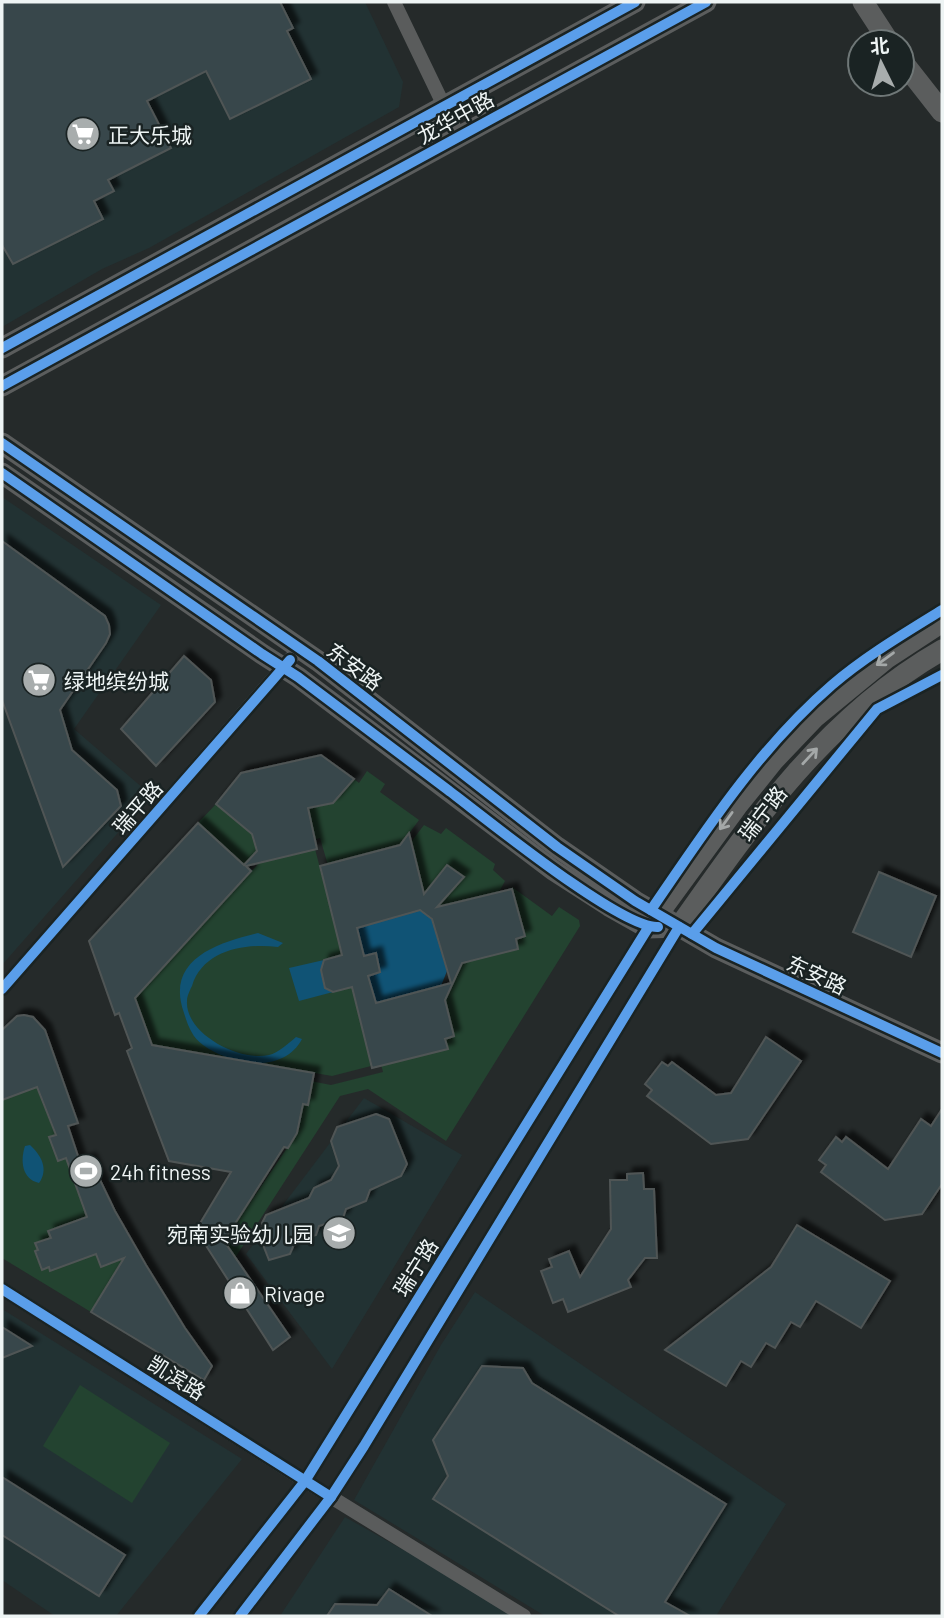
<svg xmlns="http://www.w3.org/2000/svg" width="944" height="1618" font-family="Barlow,'Noto Sans SC',sans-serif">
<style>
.built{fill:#223233}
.green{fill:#234330}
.water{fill:#105375}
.building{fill:#38474b;stroke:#505555;stroke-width:2;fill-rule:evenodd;filter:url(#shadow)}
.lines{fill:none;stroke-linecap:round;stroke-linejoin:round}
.street{stroke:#5a5c5c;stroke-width:14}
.secondary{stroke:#5b5d5d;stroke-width:21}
.cycleway-casing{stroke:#1a2323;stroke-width:15}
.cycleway{stroke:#5a9eea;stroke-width:10}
.oneway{stroke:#a4a8a8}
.labels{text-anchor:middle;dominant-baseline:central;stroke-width:5;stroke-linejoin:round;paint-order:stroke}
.street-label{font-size:21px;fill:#eef4f4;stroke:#1a2323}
.poi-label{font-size:21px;fill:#eef4f4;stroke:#1a2323;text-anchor:start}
</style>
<defs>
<filter id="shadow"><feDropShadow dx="6" dy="-6" stdDeviation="2" flood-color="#0009"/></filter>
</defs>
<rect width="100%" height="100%" fill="#252a2a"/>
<!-- built -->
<g class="built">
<path d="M2,2H365L403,82L399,107L149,248L102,269L2,327Z"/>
<path d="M2,497L161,605L74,729L151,795L2,965Z"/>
<path d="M364,1098L462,1155L332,1369L246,1254Z"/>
<path d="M475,1292L786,1504L716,1616H545L354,1500L441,1345Z"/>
<path d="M2,1309L242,1459L116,1616H55L2,1580Z"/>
<path d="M345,1517L501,1605L519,1616H280Z"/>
</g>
<!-- green -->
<g class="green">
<path d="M367,771L385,784L380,792L419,820L402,843L405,854L392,847L335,862L330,872L320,838L299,843L308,809L333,803L354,779L359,783Z"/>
<path d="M216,804L244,827L250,826L280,847L254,854L227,885L229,859L233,855L198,823Z"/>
<path d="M424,825L441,834L446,828L495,864L493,870L505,881L499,892L437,907L464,877L447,865L424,894L411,842Z"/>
<path d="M315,849L337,932L355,951L324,960L321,970L325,988L333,992L360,984L357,1007L371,1066L332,1076L152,1045L135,998L259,863Z"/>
<path d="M512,887L552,916L559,907L579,920L580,926L446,1141L368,1089L340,1096L235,1258L224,1241L298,1132L303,1104H308L310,1093L295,1078L331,1085L383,1072L372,1030L448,1048L445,1039L454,1036L446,1006L438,1008L458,971L452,957L518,949L516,939L524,936L517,906L504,896Z"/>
<path d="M35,1083L54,1131L68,1126L69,1130L49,1137L58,1161L78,1154L79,1162L69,1166L89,1225L68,1224L48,1231L51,1238L35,1244L38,1250L35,1252L42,1269L49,1267L50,1270L96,1254L101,1266L139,1253L144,1262L116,1272L91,1312L2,1258V1100L32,1089Z"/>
<path d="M80,1385L170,1443L132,1503L43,1446Z"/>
</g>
<!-- water -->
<g class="water">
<path d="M420,910L432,919L447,971L441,986L376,1003L368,976L380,972L376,953L364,956L357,928Z"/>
<path d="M258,933L283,943L278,947C245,943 203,950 192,986C190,990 187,996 187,1001C185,1034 240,1062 269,1055C278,1053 289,1043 296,1037L302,1039C283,1075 231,1065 203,1045C192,1037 188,1026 184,1013C165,960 216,943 258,933Z"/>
<path d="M324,960L321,970L325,988L333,992L299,1001L289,968Z"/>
<path d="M30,1145C41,1155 49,1169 39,1183C22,1179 20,1161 25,1146Z"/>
</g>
<!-- building -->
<g class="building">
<path d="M2,2H280L293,28L287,31L311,79L230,119L206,71L147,101L171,148L108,180L114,191L94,201L103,219L13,264L2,245Z"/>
<path d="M2,541L105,616L109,625L110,634L106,643L60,710L72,750L117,790L121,806L63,867L2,700Z"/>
<path d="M184,656L211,680L215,702L156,766L121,729Z"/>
<path d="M321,755L354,779L333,803L308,808L317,849L246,866L251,871L135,998L152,1045L314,1073L308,1105L303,1104L297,1133L288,1148L284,1147L224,1241L290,1337L273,1350L196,1230L231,1172L169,1161L127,1051L132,1048L119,1013L115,1015L89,941L198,823L244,865L257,851L252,834L216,804L241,773Z"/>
<path d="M409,833L424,894L447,865L464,877L437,907L512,889L525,936L516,939L518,949L462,963L445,1000L454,1036L445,1039L448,1049L372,1068L352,987L333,992L325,988L321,970L324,960L342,955L320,866L400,845ZM420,910L432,919L451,983L376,1003L368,976L380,972L376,953L364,956L357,928Z"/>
<path d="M879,872L936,896L911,957L853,932Z"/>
<path d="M24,1015L33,1017L45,1030L78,1123L68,1126L80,1162L90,1159L115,1211L146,1265L185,1328L212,1366L204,1380L91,1312L124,1258L101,1267L96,1254L50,1271L49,1267L42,1270L35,1251L38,1250L35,1243L51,1238L48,1231L87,1217L66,1158L58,1161L49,1137L56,1135L37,1087L2,1100V1030L17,1016Z"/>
<path d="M766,1037L801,1061L748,1139L711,1144L647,1096L652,1090L645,1084L662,1062L668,1066L672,1062L716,1095L731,1093Z"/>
<path d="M942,1109V1184L922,1214L885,1220L821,1172L826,1165L819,1160L836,1137L842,1142L846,1137L888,1169L921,1119L931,1126Z"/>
<path d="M376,1114L389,1119L407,1164L401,1176L370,1190L366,1201L346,1209L343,1218L319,1226L316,1235L295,1242L290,1254L269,1260L260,1237L265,1229L262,1223L266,1215L309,1198L314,1188L331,1180L339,1166L331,1141L337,1127Z"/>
<path d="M643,1173L644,1189H654L657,1258H645L628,1280L631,1287L568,1312L563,1299L553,1303L541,1271L552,1267L549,1259L569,1251L580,1277L611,1229L610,1180H627V1174Z"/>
<path d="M797,1225L890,1281L861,1328L816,1301L800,1327L791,1322L775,1348L766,1343L751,1367L741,1361L726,1386L665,1350L771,1267Z"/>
<path d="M2,1327L32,1346L2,1358Z"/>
<path d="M482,1366L523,1368L532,1383L726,1504L665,1602L690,1616H619L433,1499L448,1476L433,1440Z"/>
<path d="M2,1477L125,1555L99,1596L2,1535Z"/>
<path d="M389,1589L432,1616H327L335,1604L377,1605Z"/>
</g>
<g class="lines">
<!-- street -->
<g class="street">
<path d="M394,2L459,137"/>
<path d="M2,989L299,649"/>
<path d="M2,1289L305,1481L524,1616"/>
<path d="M199,1616L305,1481L648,928"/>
<path d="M240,1616L331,1497L364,1446L679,927"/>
</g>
<!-- secondary -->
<g class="secondary">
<path d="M863,2L889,42"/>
<path d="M902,61L942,112"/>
<path d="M2,348L635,2"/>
<path d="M2,386L706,2"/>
<path d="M2,443L318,661L557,847L635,901L716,948L942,1053"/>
<path d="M2,473L262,654L298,677L553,870L609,906L648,928L679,927"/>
<path d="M650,925L737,806L774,760L814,718L887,658L942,622"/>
<path d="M679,927C753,822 828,715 942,650"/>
</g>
<!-- cycleway casing -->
<g class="cycleway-casing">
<g id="cycleway">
<path d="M2,348L635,2"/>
<path d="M2,386L706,2"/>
<path d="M2,443L318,661L557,847L635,901L716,948L942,1053"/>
<path d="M2,473L262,654L298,677C348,715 398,752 448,790C484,817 621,929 658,927"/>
<path d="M651,910C705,831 759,748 832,685C866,656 905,633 942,610"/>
<path d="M692,934L877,709L942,675"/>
<path d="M2,989L290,660"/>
<path d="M2,1289L331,1497"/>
<path d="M199,1616L305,1481L648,928"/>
<path d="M240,1616L331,1497L364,1446L679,927"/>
</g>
</g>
<!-- cycleway -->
<use href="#cycleway" class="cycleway"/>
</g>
<!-- one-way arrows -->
<defs><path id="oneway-shaft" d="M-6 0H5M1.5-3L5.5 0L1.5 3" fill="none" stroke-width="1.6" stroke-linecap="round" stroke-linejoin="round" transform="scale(1.75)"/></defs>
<g class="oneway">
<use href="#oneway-shaft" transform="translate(885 659) rotate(144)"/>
<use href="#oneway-shaft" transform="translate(810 756) rotate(-47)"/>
<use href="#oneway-shaft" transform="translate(726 821) rotate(126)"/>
</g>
<!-- icons -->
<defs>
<g id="supermarket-disc" transform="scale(1.75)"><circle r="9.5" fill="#a8adad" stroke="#1a2323"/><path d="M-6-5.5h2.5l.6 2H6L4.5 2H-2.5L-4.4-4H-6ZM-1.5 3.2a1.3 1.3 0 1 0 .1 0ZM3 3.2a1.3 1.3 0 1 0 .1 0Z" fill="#fff"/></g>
<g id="stadium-disc" transform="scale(1.75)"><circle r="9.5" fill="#a8adad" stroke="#1a2323"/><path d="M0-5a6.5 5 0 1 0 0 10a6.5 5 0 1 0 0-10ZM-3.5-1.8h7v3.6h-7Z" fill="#fff"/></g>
<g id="school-disc" transform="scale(1.75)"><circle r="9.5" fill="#a8adad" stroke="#1a2323"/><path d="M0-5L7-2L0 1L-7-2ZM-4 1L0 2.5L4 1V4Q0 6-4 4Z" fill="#fff"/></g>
<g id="shop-disc" transform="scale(1.75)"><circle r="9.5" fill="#a8adad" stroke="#1a2323"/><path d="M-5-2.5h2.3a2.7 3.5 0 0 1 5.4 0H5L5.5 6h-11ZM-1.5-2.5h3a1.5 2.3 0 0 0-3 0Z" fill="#fff"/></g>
</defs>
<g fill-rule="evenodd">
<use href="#supermarket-disc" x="83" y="134"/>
<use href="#supermarket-disc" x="39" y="680"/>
<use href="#stadium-disc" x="86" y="1171"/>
<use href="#school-disc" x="339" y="1233"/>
<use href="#shop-disc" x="240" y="1293"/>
</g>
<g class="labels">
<!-- street labels -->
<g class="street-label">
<text transform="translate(455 117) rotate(-29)">龙华中路</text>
<text transform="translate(355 666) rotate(37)">东安路</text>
<text transform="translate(137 807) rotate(-49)">瑞平路</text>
<text transform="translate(762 813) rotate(-52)">瑞宁路</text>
<text transform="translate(817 974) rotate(25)">东安路</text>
<text transform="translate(415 1267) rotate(-58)">瑞宁路</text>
<text transform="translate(177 1377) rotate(32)">凯滨路</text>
</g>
<!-- poi labels -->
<g class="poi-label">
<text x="108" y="134">正大乐城</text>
<text x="64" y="680">绿地缤纷城</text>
<text x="110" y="1171">24h fitness</text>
<text x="314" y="1233" text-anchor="end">宛南实验幼儿园</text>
<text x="264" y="1293">Rivage</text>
</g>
</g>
<!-- border -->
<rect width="944" height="1618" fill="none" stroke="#eef4f4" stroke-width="7"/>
<!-- north arrow -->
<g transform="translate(881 63) rotate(355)"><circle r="33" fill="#1a2323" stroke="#6f7777" stroke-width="2"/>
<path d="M0-5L12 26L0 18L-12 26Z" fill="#a8adad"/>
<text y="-10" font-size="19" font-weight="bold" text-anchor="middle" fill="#eef4f4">北</text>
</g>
</svg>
